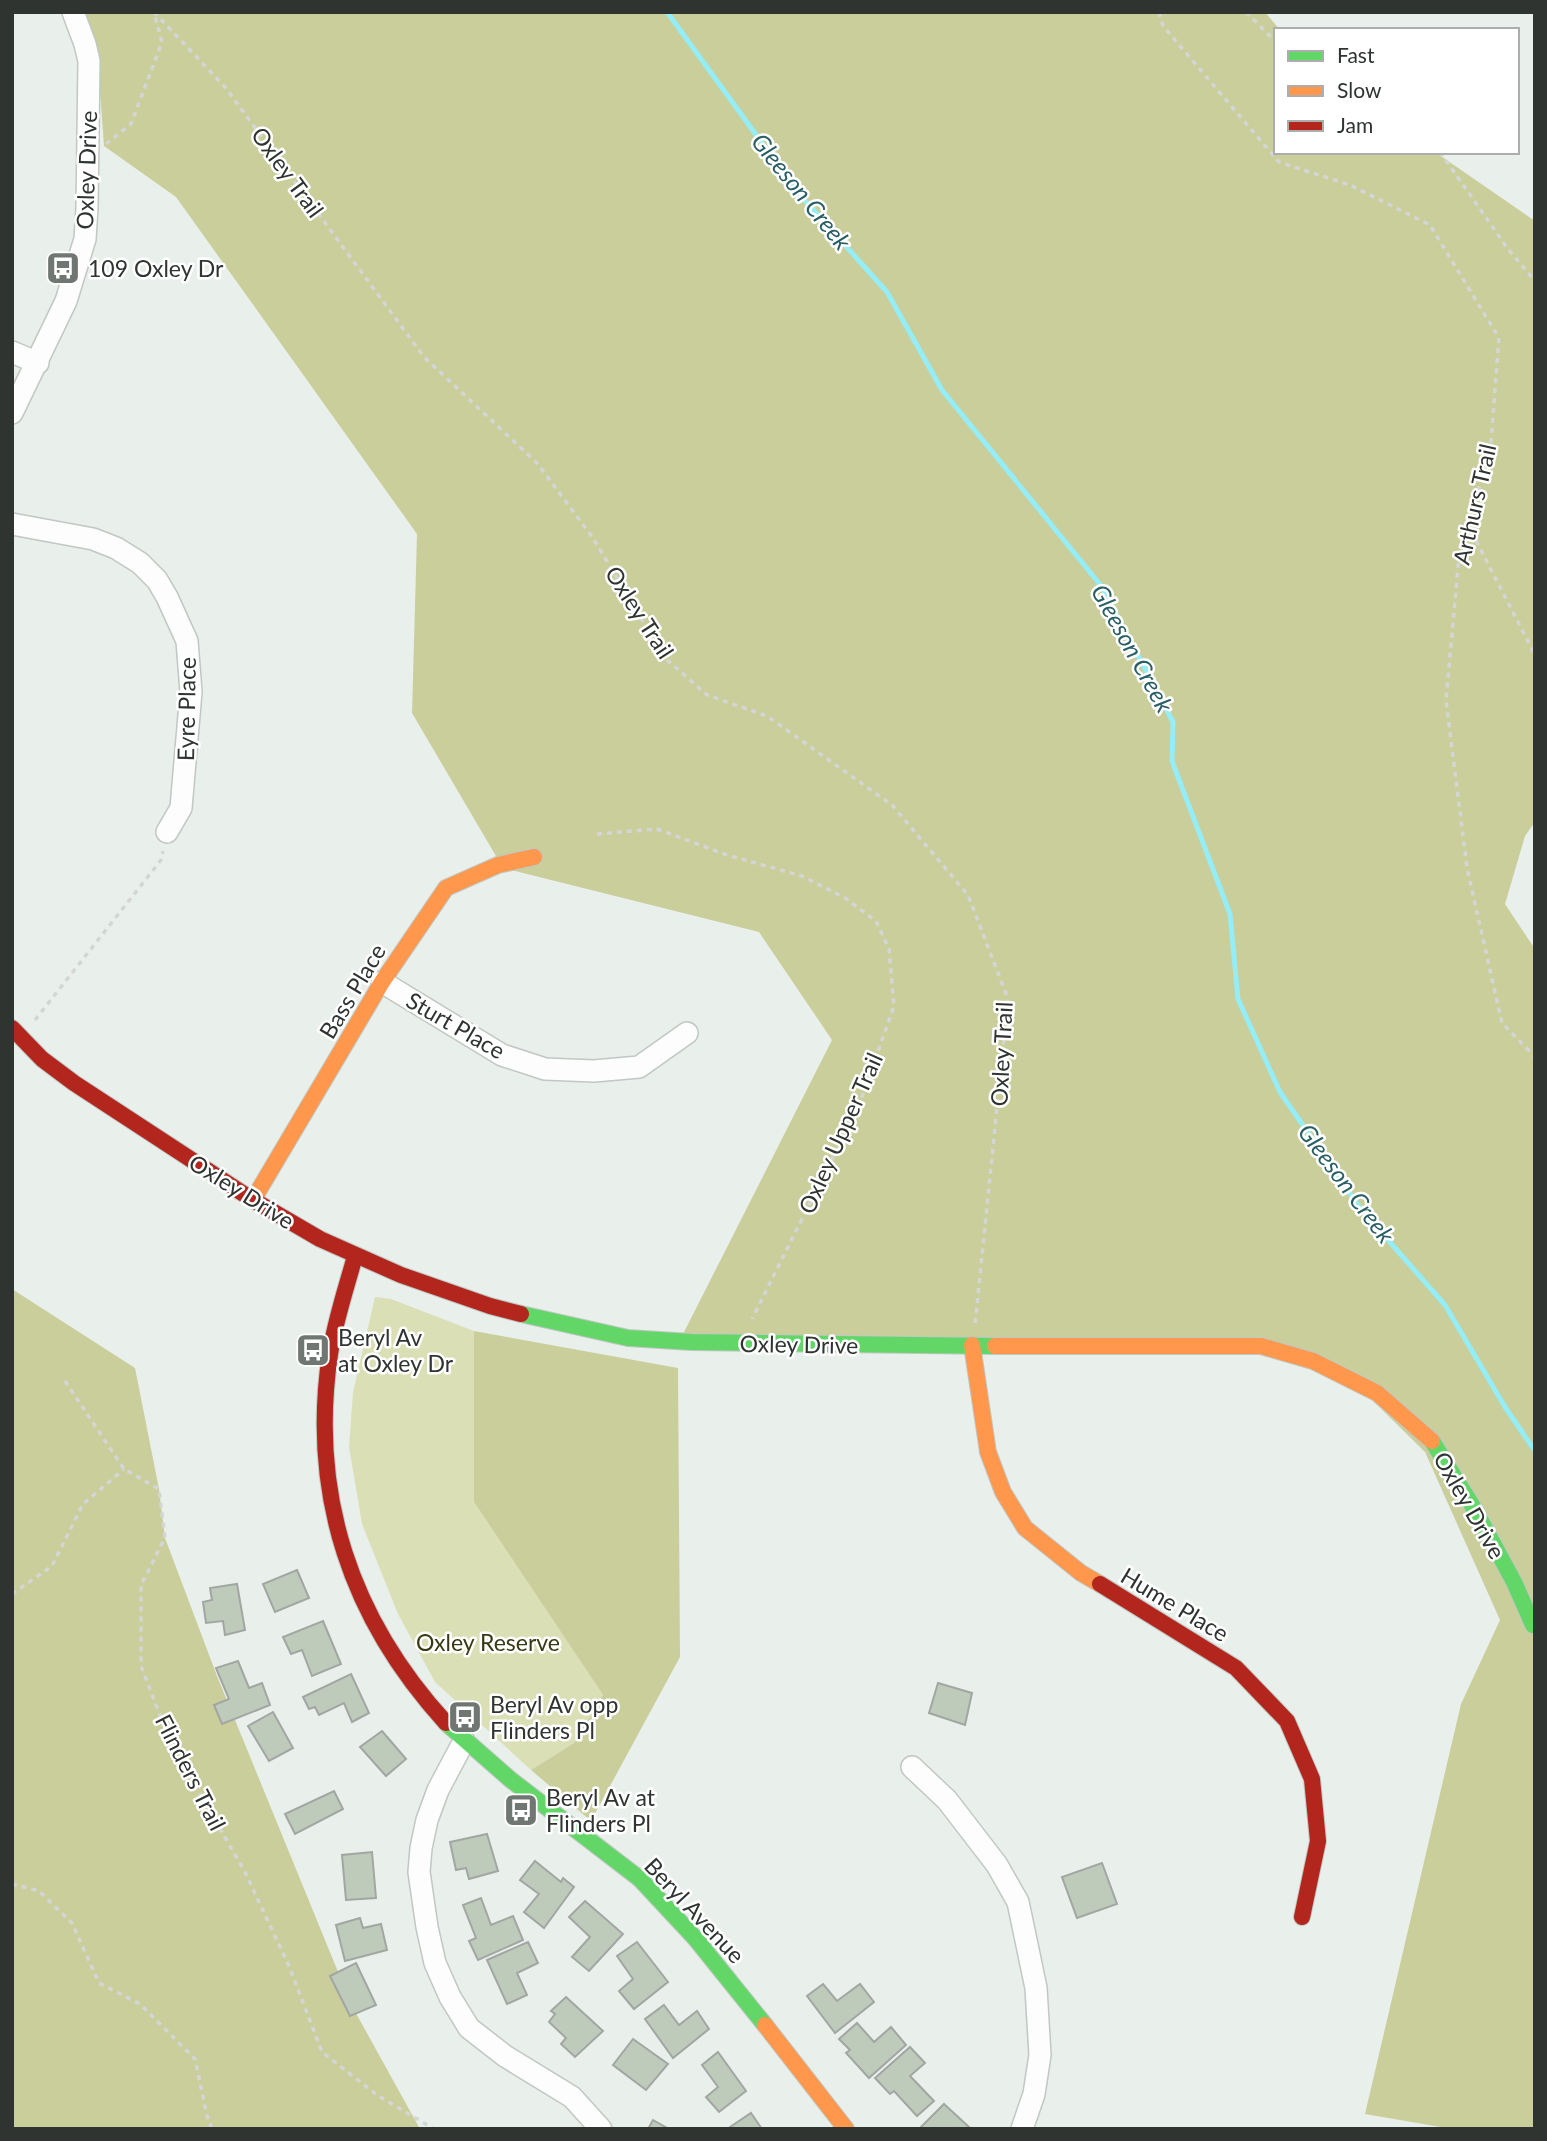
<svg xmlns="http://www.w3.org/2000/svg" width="1547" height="2141" font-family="Lato,sans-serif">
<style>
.green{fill:#dbdfb6}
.forest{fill:#cace9b}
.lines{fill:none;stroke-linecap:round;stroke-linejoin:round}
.stream{stroke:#94edf7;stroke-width:5}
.building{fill:#bfcbba;stroke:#a2a6a3;stroke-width:2}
.street-casing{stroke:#c1c7c3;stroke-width:24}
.fast-casing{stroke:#c1c7c3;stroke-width:18}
.slow-casing{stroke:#c1c7c3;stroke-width:18}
.jam-casing{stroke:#c1c7c3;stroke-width:18}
.path{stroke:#d4d6d5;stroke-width:3.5;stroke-dasharray:5 5;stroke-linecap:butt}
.street{stroke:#fcfdfc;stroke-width:21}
.fast{stroke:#63d668;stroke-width:16}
.slow{stroke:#ff974d;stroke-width:16}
.jam{stroke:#b3261e;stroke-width:16}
.labels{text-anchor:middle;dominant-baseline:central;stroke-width:5;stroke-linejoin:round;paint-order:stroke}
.street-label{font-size:23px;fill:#2f3431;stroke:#fff}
.poi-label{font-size:23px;fill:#2f3431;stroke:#fff;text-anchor:start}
.park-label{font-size:23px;fill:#393913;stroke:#fff}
.water-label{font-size:24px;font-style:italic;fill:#295e65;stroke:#fff}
</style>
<rect width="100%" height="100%" fill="#e9f0ec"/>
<!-- green -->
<path class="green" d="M375,1297L391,1299L474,1331V1502L603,1695L574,1743L531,1770L435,1682L398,1614L362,1524L349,1447L353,1392Z"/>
<!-- forest -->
<g class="forest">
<path d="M81,12H1265L1280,30H1276V152H1435L1535,221V822L1525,836L1505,904L1535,949V2129H1452L1365,2114L1461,1704L1500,1620L1425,1452L1364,1392L1271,1346L680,1340L832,1040L759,932L503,868L412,713L417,534L176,197L104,146L97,49Z"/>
<path d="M12,1289L135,1368L159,1489L165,1538L217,1676L352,2006L420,2129H12Z"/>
<path d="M474,1331L678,1368L680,1657L591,1821L531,1770L574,1743L603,1695L474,1502Z"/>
</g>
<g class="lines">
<!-- stream -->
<path class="stream" d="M667,12L799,194L887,292L942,390L1102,587L1173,722L1172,761L1230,914L1238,999L1280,1092L1360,1208L1445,1305L1505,1407L1535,1451"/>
</g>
<!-- building -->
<g class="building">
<path d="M297,1570L309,1598L275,1612L263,1584Z"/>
<path d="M237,1584L245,1630L225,1635L223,1621L206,1623L203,1602L212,1600L210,1588Z"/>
<path d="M323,1621L341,1664L312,1676L302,1650L291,1654L283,1637Z"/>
<path d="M238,1661L249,1688L262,1683L270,1705L222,1724L214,1705L229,1699L216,1668Z"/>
<path d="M351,1674L369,1713L352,1722L344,1703L319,1715L315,1707L309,1709L303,1697Z"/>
<path d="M938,1683L972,1693L965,1725L929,1713Z"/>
<path d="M273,1712L293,1748L269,1761L248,1726Z"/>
<path d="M382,1731L406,1759L386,1776L360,1747Z"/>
<path d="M334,1791L343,1809L295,1834L285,1814Z"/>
<path d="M487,1834L498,1871L469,1879L466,1868L456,1870L450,1842Z"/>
<path d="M372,1852L376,1898L346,1900L342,1855Z"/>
<path d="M535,1861L561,1882L563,1878L574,1887L544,1928L524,1912L539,1894L520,1880Z"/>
<path d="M1102,1863L1117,1904L1077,1918L1062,1877Z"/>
<path d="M481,1898L491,1925L513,1916L523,1940L478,1960L469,1941L476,1938L463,1905Z"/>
<path d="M585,1901L623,1934L589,1971L572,1957L590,1937L569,1917Z"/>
<path d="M360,1918L363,1928L381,1924L387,1950L345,1961L336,1925Z"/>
<path d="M528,1942L538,1963L517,1973L527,1995L507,2004L487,1960Z"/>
<path d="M637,1942L668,1982L634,2009L619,1991L633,1979L617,1956Z"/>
<path d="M356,1963L376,2005L350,2016L330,1976Z"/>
<path d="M823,1984L837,2001L860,1984L874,2002L835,2033L807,1996Z"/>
<path d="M566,1997L603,2031L575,2057L561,2044L566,2038L549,2022L555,2014L551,2011Z"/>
<path d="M664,2005L679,2025L697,2011L709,2029L673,2058L645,2019Z"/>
<path d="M857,2023L874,2042L891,2027L906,2045L869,2078L846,2053L850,2050L839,2039Z"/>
<path d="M633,2039L668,2064L646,2090L613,2065Z"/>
<path d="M910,2047L925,2063L910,2076L934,2101L917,2116L894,2091L890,2094L875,2078Z"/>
<path d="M718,2052L746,2091L719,2112L706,2097L718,2087L702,2065Z"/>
<path d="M944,2104L970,2128V2129H919Z"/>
<path d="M751,2113L762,2129H731L730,2127Z"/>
<path d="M653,2120L669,2129H648Z"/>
</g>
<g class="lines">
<!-- street casing -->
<g class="street-casing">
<g id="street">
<path d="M12,352L38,363"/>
<path d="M12,413L66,301L85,239L87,208L89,61L85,44L73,12"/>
<path d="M12,524L93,539L116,548L140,563L157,580L167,597L187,641L191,692L181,808L167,832"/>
<path d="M382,982L502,1055L545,1069L594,1071L639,1067L687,1033"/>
<path d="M464,1741L438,1790L427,1820L421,1848L419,1872L427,1927L435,1963L450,1997L469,2028L505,2056L572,2097L601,2129"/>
<path d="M912,1767L947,1800L997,1865L1018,1902L1036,1988L1040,2055L1034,2094L1022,2129"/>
</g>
</g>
<!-- fast casing -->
<g class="fast-casing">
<g id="fast">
<path d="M521,1314L628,1338L691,1342L995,1346"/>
<path d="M1432,1441L1475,1510L1514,1582L1533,1625"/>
<path d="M446,1723L511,1780L640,1879L695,1938L765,2025"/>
</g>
</g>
<!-- slow casing -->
<g class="slow-casing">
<g id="slow">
<path d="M253,1200L382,982L446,888L498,865L534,857"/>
<path d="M972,1345L988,1452L1003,1492L1025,1528L1081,1573L1100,1584"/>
<path d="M995,1346H1261L1313,1361L1377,1393L1432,1441"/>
<path d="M765,2025L846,2129"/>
</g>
</g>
<!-- jam casing -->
<g class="jam-casing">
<g id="jam">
<path d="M12,1028L42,1059L74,1083L253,1200L320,1239L401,1275L490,1306L521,1314"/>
<path d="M355,1256C346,1289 335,1321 330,1354C309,1495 351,1619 446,1723"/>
<path d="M1100,1584L1236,1668L1287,1721L1312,1779L1318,1841L1302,1917"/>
</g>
</g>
<!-- path -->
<g class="path">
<path d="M154,12L225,87L424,357L537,463L593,538L665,658L707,695L767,716L892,805L968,895L1008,999L975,1325"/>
<path d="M1159,12L1163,26L1279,162L1350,185L1430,225L1499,338L1490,454L1460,546L1446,700L1467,868L1502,1023L1535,1057"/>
<path d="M1246,12L1276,42"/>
<path d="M106,144L131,124L162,42L154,13"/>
<path d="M1440,152L1508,249L1535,281"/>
<path d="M1467,523L1535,655"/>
<path d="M597,834L657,829L727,855L802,876L845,898L876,921L889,949L894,1006L859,1105L752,1319"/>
<path d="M35,1020L161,860L163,851"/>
<path d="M65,1381L124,1469L159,1489L165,1538L141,1585V1666L171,1744L245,1872L289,1966L322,2052L377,2095L434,2129"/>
<path d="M12,1594L52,1566L83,1504L124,1469"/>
<path d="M12,1884L39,1891L72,1923L99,1983L140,2004L195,2059L207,2116L212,2129"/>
</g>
<!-- street -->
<use href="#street" class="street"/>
<!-- fast -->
<use href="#fast" class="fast"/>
<!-- slow -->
<use href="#slow" class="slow"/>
<!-- jam -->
<use href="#jam" class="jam"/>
</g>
<!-- icons -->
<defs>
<g id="bus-square" transform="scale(1.75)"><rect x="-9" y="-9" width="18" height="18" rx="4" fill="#707672" stroke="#fff"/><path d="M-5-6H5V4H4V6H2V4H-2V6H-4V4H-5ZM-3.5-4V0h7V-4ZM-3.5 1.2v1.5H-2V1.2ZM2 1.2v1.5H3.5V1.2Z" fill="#fff"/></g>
</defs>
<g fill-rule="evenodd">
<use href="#bus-square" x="63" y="268"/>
<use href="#bus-square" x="313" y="1350"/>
<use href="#bus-square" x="465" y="1717"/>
<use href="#bus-square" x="521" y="1810"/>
</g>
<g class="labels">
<!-- street labels -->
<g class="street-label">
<text transform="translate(86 170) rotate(-88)">Oxley Drive</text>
<text transform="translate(288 172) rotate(54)">Oxley Trail</text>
<text transform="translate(1474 504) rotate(-77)">Arthurs Trail</text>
<text transform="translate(640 612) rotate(57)">Oxley Trail</text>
<text transform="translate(186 709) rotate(-89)">Eyre Place</text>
<text transform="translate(352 991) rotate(-59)">Bass Place</text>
<text transform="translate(456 1025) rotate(30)">Sturt Place</text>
<text transform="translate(1001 1054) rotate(-87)">Oxley Trail</text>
<text transform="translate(840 1133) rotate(-66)">Oxley Upper Trail</text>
<text transform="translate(242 1191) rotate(32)">Oxley Drive</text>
<text transform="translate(799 1344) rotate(1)">Oxley Drive</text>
<text transform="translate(1470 1505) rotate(60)">Oxley Drive</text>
<text transform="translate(1175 1604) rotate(31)">Hume Place</text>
<text transform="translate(191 1772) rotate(63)">Flinders Trail</text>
<text transform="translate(695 1910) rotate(47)">Beryl Avenue</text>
</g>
<!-- poi labels -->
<g class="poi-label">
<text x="88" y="268">109 Oxley Dr</text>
<text x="338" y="1337">Beryl Av<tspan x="338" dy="26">at Oxley Dr</tspan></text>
<text x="490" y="1704">Beryl Av opp<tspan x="490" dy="26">Flinders Pl</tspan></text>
<text x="546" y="1797">Beryl Av at<tspan x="546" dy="26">Flinders Pl</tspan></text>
</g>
<!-- park labels -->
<g class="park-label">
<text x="488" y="1642">Oxley Reserve</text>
</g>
<!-- water labels -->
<g class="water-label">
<text transform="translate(802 191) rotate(51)">Gleeson Creek</text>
<text transform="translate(1133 648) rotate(61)">Gleeson Creek</text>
<text transform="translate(1347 1183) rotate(53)">Gleeson Creek</text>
</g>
</g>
<!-- border -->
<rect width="1547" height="2141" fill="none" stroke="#2f3431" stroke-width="28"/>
<!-- legend -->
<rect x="1274" y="28" width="245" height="126" fill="#ffffff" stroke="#acaead" stroke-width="2"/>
<rect x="1288" y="51" width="35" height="10" fill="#63d668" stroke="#acaead" stroke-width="2"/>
<text x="1337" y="63" font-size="21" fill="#2f3431">Fast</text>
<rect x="1288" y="86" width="35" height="10" fill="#ff974d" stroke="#acaead" stroke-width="2"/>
<text x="1337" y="98" font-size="21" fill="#2f3431">Slow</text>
<rect x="1288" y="121" width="35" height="10" fill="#b3261e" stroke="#acaead" stroke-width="2"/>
<text x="1337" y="133" font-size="21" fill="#2f3431">Jam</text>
</svg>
